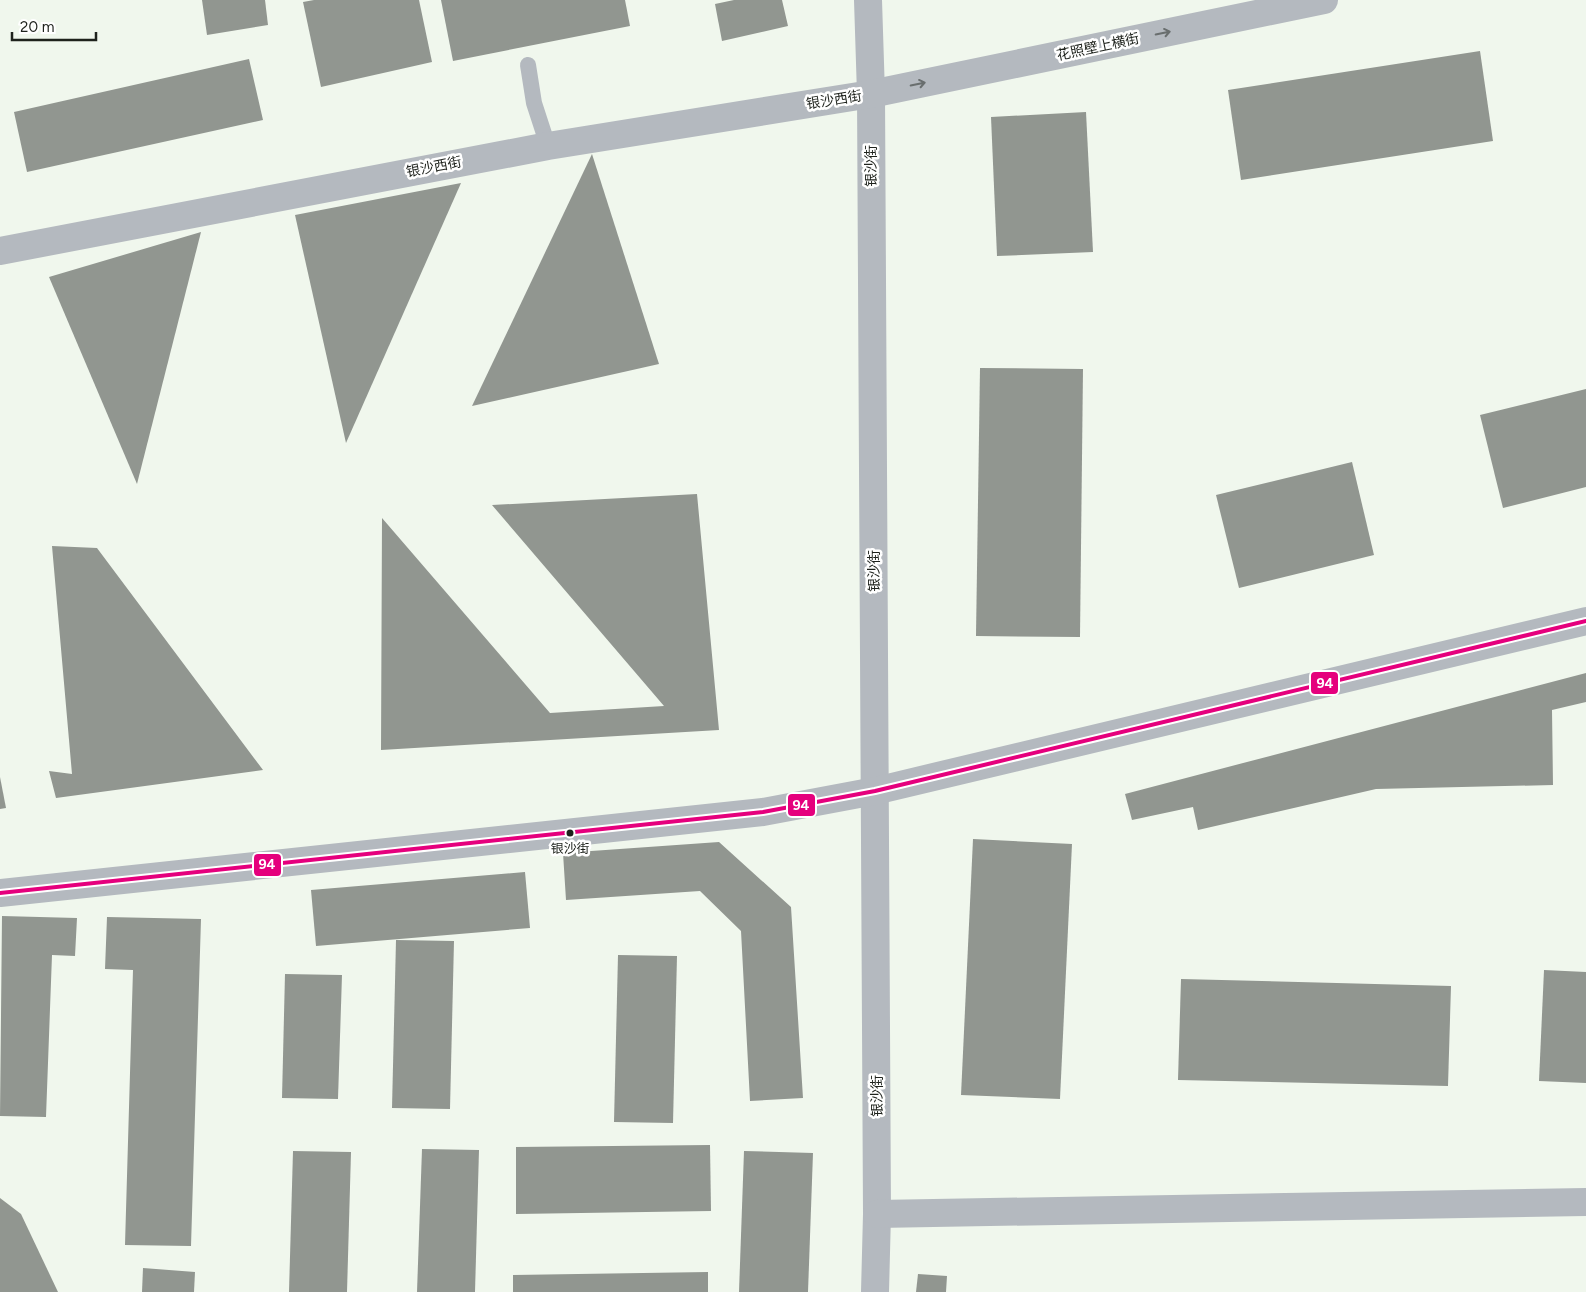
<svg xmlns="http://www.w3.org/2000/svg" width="1586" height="1292" font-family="Figtree,'Noto Sans SC',sans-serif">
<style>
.building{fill:#919690}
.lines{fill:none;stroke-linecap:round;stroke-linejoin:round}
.lane{stroke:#b4b9bf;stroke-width:16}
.street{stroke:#b4b9bf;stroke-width:28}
.bus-1-casing{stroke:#fff;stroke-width:8}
.bus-1{stroke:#e5007d;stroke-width:4}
.oneway{stroke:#696e6e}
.bus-dot{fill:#1e221c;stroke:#fff;stroke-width:2}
.labels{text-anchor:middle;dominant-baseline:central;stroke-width:5;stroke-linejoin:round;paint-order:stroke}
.bus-label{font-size:13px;fill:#1e221c;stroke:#fff}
.street-label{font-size:14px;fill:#1e221c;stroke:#fff}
.line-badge{stroke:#fff;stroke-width:2}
.badge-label{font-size:14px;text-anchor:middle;font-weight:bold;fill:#fff}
</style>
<rect width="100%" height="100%" fill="#f0f7ed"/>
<!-- building -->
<g class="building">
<path d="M202,0H265L268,25L207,35Z"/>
<path d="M314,0H419L432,62L321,87L303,2Z"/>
<path d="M441,0H625L630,26L453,61Z"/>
<path d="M734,0H782L788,26L722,41L715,4Z"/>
<path d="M1480,51L1493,141L1241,180L1228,90Z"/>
<path d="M249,59L263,120L27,172L14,112Z"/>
<path d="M1086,112L1093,252L997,256L991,117Z"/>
<path d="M592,154L659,364L472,406Z"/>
<path d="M461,183L346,443L295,215Z"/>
<path d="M201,232L137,484L49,277Z"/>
<path d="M980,368L1083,369L1080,637L976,636Z"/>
<path d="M1586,389V487L1503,508L1480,415Z"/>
<path d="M1352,462L1374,555L1239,588L1216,495Z"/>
<path d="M697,494L719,730L381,750L382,518L550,713L664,706L492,505Z"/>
<path d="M52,546L97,548L263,770L56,798L49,771L72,774Z"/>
<path d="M1586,673V702L1552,710L1553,785L1376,789L1198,830L1193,807L1132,820L1125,794Z"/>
<path d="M0,777L6,808L0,809Z"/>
<path d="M973,839L1072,844L1060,1099L961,1095Z"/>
<path d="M719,842L791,907L803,1098L750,1101L741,931L700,891L566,900L563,853Z"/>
<path d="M525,872L530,928L316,946L311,890Z"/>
<path d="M2,916L77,918L75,956L52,955L46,1117L0,1116Z"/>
<path d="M107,917L201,919L191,1246L125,1245L133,970L105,969Z"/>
<path d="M396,940L454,941L450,1109L392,1108Z"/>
<path d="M618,955L677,956L673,1123L614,1122Z"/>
<path d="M1544,970L1586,972V1083L1539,1081Z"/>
<path d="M285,974L342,975L338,1099L282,1098Z"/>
<path d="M1181,979L1451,986L1448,1086L1178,1080Z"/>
<path d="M710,1145L711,1211L516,1214V1147Z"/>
<path d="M422,1149L479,1150L475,1292H417Z"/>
<path d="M293,1151L351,1152L347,1292H289Z"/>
<path d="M744,1151L813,1153L808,1292H739Z"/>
<path d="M0,1198L21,1214L58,1292H0Z"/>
<path d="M143,1268L195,1272L194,1292H142Z"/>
<path d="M708,1272V1292H513V1275Z"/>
<path d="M918,1274L947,1276L946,1292H916Z"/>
</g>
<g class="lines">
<!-- lane -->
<path class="lane" d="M528,65L534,103L548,146"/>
<!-- street -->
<g class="street">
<path d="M868,0L871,94L877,1214L875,1292"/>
<path d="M0,251L548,146L871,94L1324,0"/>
<path d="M0,893L763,812L875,791L1586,621"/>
<path d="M877,1214L1586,1202"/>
</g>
<!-- bus-1 casing -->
<g class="bus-1-casing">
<path id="bus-1" d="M0,893L763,812L875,791L1586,621"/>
</g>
<!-- bus-1 -->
<use href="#bus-1" class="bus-1"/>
</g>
<!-- one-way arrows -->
<defs><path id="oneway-shaft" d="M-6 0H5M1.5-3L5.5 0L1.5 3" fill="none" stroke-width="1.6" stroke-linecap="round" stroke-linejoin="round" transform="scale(1.25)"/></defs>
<g class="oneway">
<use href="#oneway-shaft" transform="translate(1163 33) rotate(-12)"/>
<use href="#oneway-shaft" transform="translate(918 84) rotate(-12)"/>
</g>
<!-- markers -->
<circle class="bus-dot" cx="570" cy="833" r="4.5"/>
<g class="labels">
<!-- bus labels -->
<g class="bus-label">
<text x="570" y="848">银沙街</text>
</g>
<!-- street labels -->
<g class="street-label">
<text transform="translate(1098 47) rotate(-12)">花照壁上横街</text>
<text transform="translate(834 100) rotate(-9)">银沙西街</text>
<text transform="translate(871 166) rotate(-90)">银沙街</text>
<text transform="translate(434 167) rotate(-11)">银沙西街</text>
<text transform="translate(874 571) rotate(-90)">银沙街</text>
<text transform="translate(877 1096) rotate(-90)">银沙街</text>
</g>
</g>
<g class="line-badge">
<rect x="1310" y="671" width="29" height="24" rx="5" fill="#e5007d"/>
<rect x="787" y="793" width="29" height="24" rx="5" fill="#e5007d"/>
<rect x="253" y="853" width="29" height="24" rx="5" fill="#e5007d"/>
</g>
<g class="badge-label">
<text x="1325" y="688">94</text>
<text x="801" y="810">94</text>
<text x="267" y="869">94</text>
</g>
<!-- scale -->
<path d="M12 32v8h84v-8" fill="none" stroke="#1e221c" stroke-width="2.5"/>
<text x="20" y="32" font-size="15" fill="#1e221c" stroke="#ffffff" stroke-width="4" paint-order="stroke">20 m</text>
</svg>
